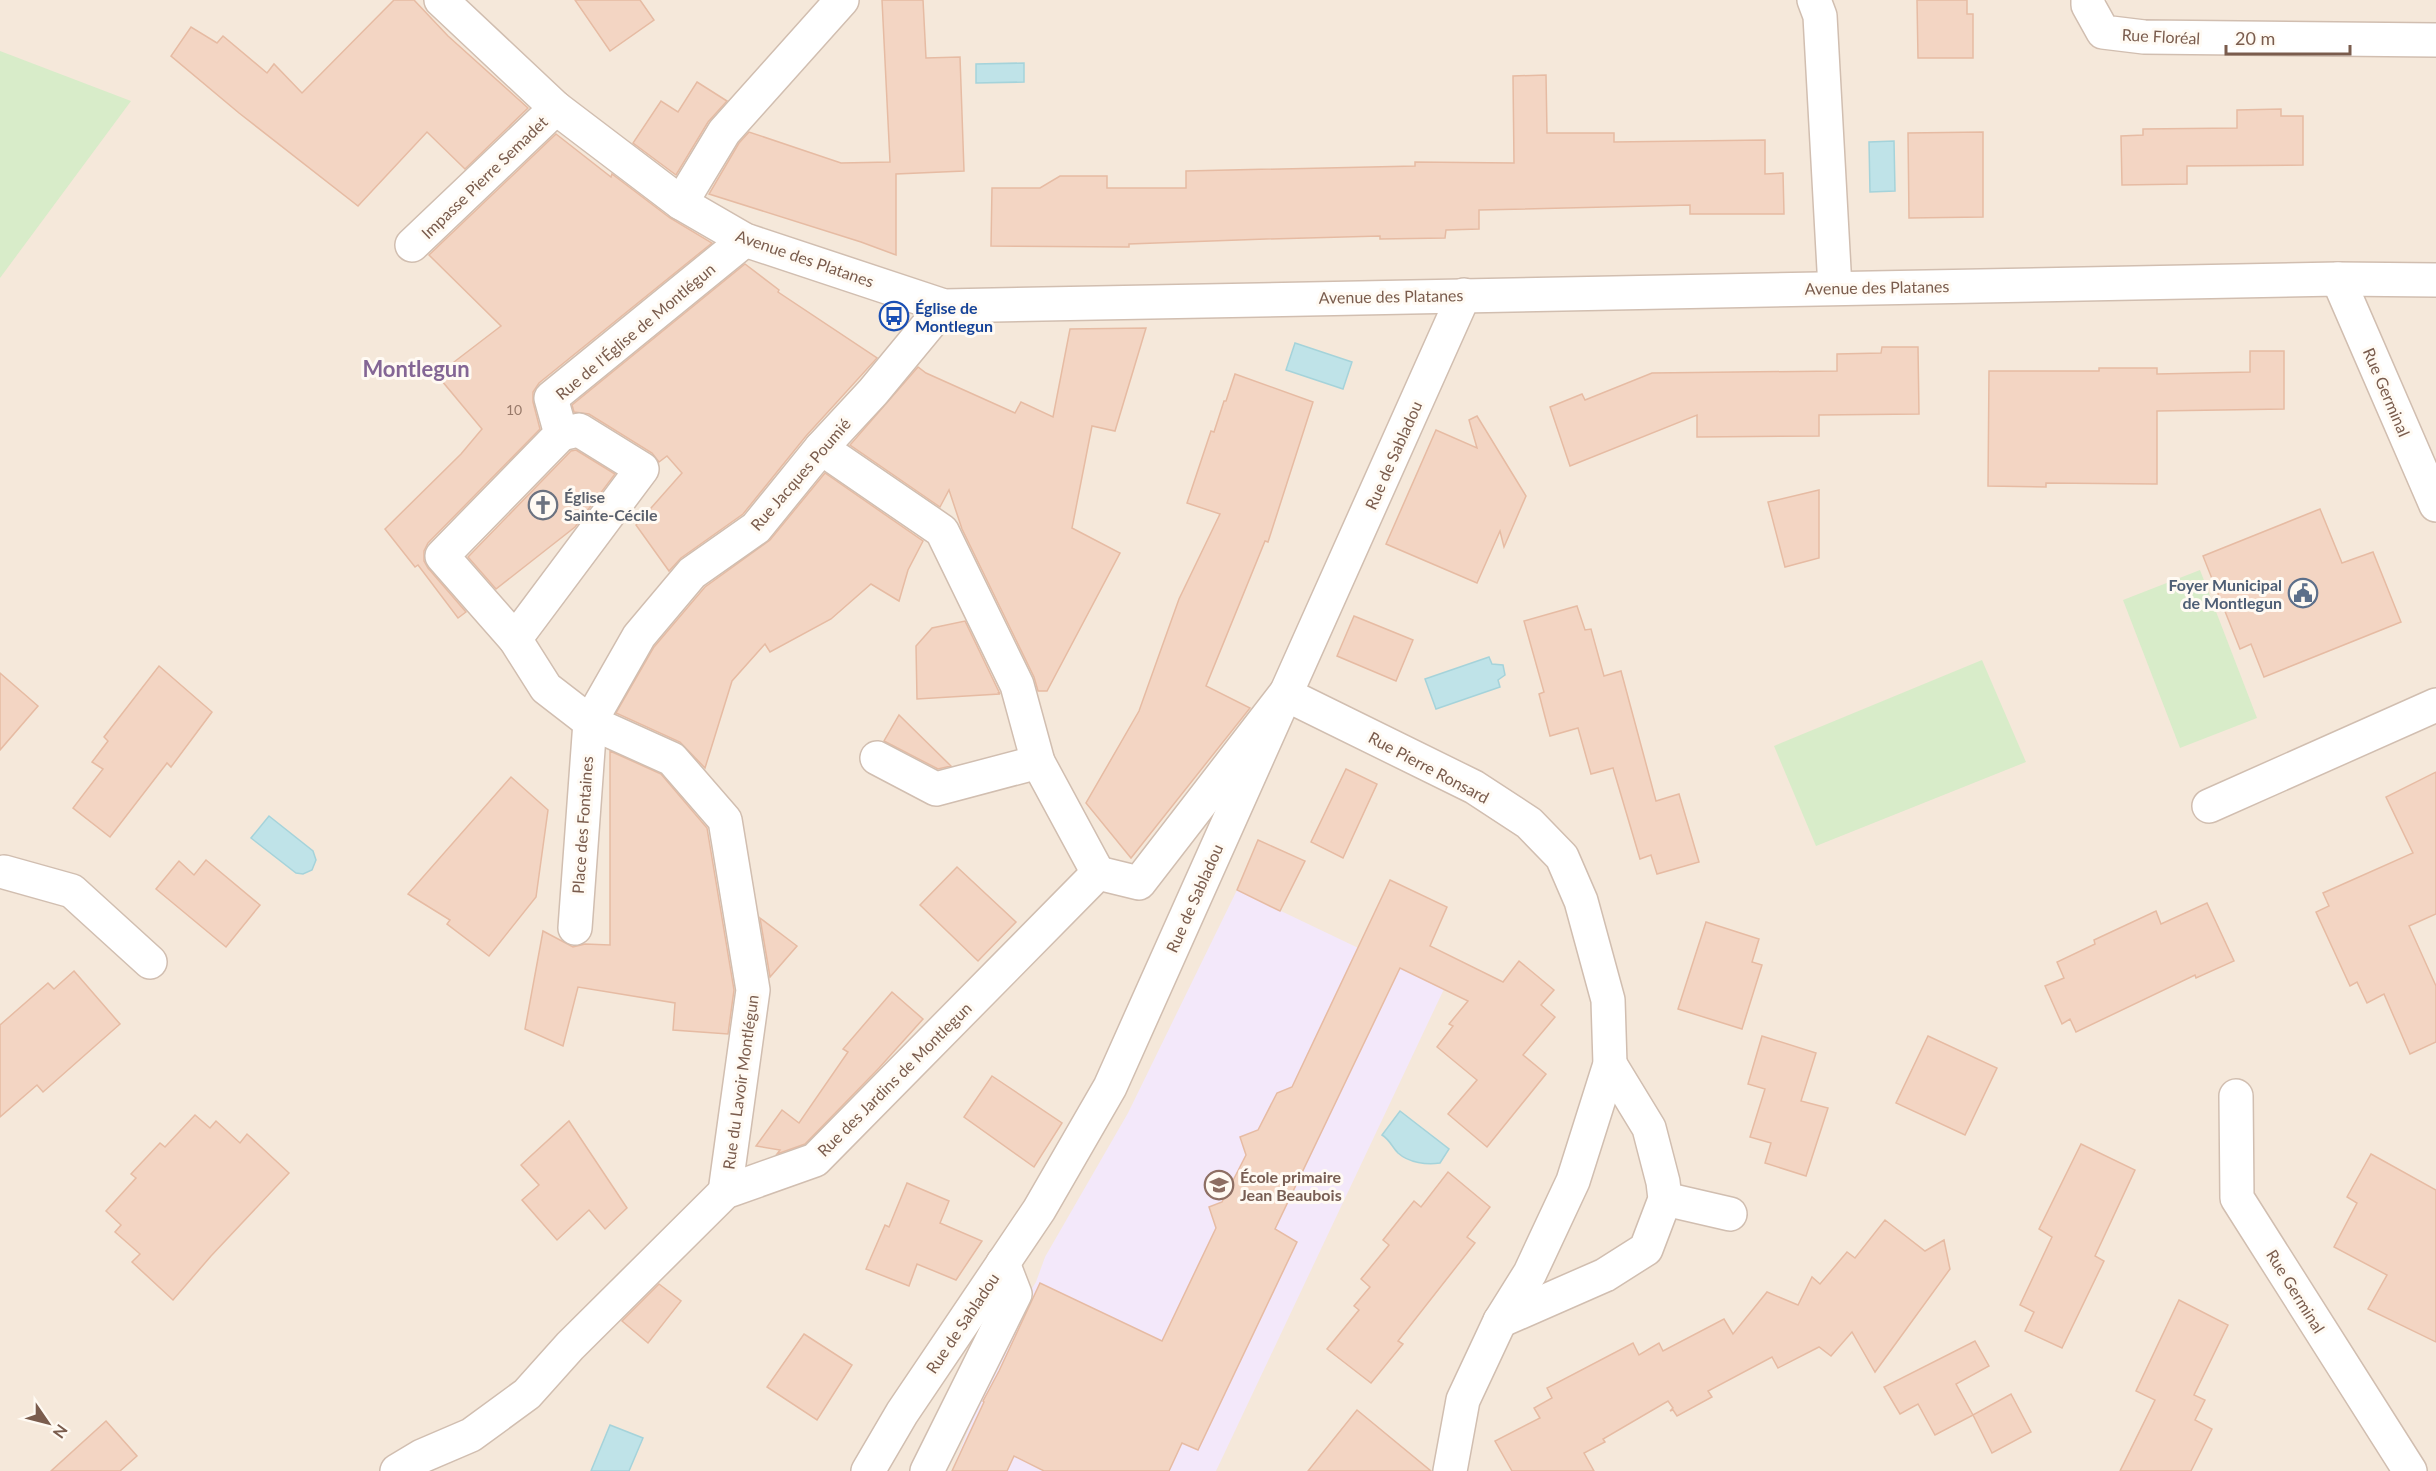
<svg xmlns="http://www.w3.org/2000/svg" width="2436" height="1471" font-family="Lato,sans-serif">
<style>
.residential{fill:#f5e8da}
.education{fill:#f3e8fa}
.green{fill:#d8ecc9}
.water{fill:#bfe3e8;stroke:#a5d3da;stroke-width:1.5}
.building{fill:#f3d5c3;stroke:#e6bba3;stroke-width:1.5}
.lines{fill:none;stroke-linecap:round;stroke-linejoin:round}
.minor-casing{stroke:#d1beb0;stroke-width:36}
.minor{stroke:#fff;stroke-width:33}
.labels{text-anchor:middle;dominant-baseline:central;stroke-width:6;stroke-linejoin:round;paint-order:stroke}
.number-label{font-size:14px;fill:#987a6a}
.street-label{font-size:16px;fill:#7a5c4d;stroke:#fffaf3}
.transit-label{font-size:16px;font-weight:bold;fill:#164399;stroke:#fffaf3;text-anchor:start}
.worship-label{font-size:16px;font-weight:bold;fill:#5b616d;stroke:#fffaf3;text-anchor:start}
.service-label{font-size:16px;font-weight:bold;fill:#4e5e75;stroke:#fffaf3;text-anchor:end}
.education-label{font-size:16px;font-weight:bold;fill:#785e54;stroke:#fffaf3;text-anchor:start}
.district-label{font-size:22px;font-weight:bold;fill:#846695;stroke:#fffaf3}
</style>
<rect width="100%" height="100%" fill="#fdf6ec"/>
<!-- residential -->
<rect class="residential" x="0" y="0" width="2436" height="1471"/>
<!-- education -->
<path class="education" d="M1237,890L1444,989L1216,1471H952L1009,1326L1036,1282L1045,1257L1128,1113Z"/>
<!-- green -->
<g class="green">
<path d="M0,51L131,101L0,278Z"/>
<path d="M2200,570L2257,718L2180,748L2123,600Z"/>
<path d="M1982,660L2026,762L1816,846L1774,746Z"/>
</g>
<!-- water -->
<g class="water">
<path d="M1024,63V82L976,83V64Z"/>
<path d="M1894,141L1895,191L1870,192L1869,142Z"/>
<path d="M1295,343L1352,362L1343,389L1286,370Z"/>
<path d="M1489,657L1492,664L1503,665L1505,675L1498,680L1500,687L1436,709L1425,679Z"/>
<path d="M269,816L313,851L316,860L312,870L303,874L296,873L251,838Z"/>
<path d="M1400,1111L1449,1149L1440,1163C1427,1165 1409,1163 1398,1153C1392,1147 1390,1140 1382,1135Z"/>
<path d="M610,1425L643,1438L629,1471H591Z"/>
</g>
<!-- building -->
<g class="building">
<path d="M394,0H414L448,36L528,108L465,169L427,132L358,206L239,113L171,56L191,27L217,43L223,36L267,73L274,64L302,93Z"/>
<path d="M575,0H640L654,20L610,51Z"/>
<path d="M882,0H923L926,58L960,57L964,171L896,174V255L861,242L709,194L739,143L749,132L841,163L890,162Z"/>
<path d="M1917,0H1967V14H1973V58H1918Z"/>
<path d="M1546,75L1547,133H1614V142L1765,140V174L1783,173L1784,214H1690V205L1479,210V229L1446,230L1445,238L1380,239V236L1266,239L1129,244V247L991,246L992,188H1040L1060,176H1107V188H1186V171L1415,166V162L1514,163L1513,76Z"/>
<path d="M697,82L727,101L708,122L676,175L633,143L661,101L678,112Z"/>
<path d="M2281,109V116H2303V165L2187,166V184L2122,185L2121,136L2143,135V129L2237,128V110Z"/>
<path d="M1983,132V217L1909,218L1908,133Z"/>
<path d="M556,134L611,177L612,174L670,218L712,243L539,383L533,392V402L540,429L428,543L424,551V561L428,568L466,612L458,618L418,565L415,567L385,529L461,454L482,429L437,375L501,326L429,255Z"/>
<path d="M745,264L779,290L778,292L877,358L806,436L743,514L681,558L669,571L636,525L682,473L667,456L659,462L652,453L589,414L574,412L572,405Z"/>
<path d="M1146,328L1115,431L1092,426L1072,528L1120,553L1047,691H1038L1034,677L962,529L949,490L940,507L850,445L918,367L926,373L1015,413L1021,402L1053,417L1070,329Z"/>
<path d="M1882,347H1918L1919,414L1819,415V436L1697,437V415L1570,466L1550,407L1582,394L1585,400L1652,373L1837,371V354L1881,353Z"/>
<path d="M2250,351H2284V409L2157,411V484L2046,483V487L1988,486L1989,371H2099V368H2157V374L2250,372Z"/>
<path d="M1235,374L1313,402L1268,542L1265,541L1206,686L1250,708L1131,858L1086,803L1139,711L1179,599L1220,514L1187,503L1211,431L1214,432L1224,401H1226Z"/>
<path d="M1477,416L1526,496L1504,547L1500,531L1477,583L1386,544L1436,430L1477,448L1469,420Z"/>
<path d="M576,450L615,474L575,527L496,589L468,557L571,451Z"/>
<path d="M825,473L923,541L908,570L899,601L871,584L831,619L770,652L765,644L732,681L705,768L680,742L616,713L654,647L705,587L770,540Z"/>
<path d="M1819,490V558L1785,567L1768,502Z"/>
<path d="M2320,509L2342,563L2373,552L2401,622L2264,677L2251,644L2240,649L2203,556Z"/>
<path d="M1577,606L1585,630L1591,629L1604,676L1621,671L1656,801L1679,794L1699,862L1657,874L1651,855L1640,859L1613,768L1591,774L1578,728L1550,736L1539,694L1544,692L1524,621Z"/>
<path d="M1354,616L1413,640L1396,681L1337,656Z"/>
<path d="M965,621L1000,694L998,692L999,694L917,699L916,646L932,628Z"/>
<path d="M159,666L212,712L171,767L167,763L110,837L73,808L103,769L92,762L108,741L104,737Z"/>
<path d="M0,673L38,706L0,750Z"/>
<path d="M899,715L951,766L938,769L884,741Z"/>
<path d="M610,751L661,774L707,828L734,990L728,1034L673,1030L675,1003L578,987L563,1046L525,1029L543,931L573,947L585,944L610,945Z"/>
<path d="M1346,769L1377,784L1343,858L1311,842Z"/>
<path d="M2436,772V914L2409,926L2436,986V1042L2410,1054L2384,994L2367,1003L2357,982L2350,986L2316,912L2329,906L2323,893L2413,853L2386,797Z"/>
<path d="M511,777L548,810L536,897L489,956L447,924L450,920L408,894Z"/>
<path d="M1258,840L1305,861L1280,911L1237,890Z"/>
<path d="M206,860L260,905L226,947L156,889L179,861L194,875Z"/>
<path d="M957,867L1016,922L978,961L920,905Z"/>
<path d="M1390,880L1447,907L1430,946L1503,982L1519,961L1554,990L1541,1005L1555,1017L1523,1055L1546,1074L1487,1147L1448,1114L1477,1080L1437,1047L1453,1026L1449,1024L1468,1001L1400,968L1275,1229L1297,1242L1198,1450L1182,1443L1169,1471H1044L1014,1456L1007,1471H952L984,1402L983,1401L999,1371L1040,1283L1162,1341L1216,1228L1209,1207L1222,1202L1246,1155L1240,1137L1258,1130L1277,1093L1292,1087Z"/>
<path d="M2207,903L2234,961L2196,978L2195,975L2076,1032L2070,1019L2062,1024L2045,986L2064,978L2057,962L2095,944L2094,940L2156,911L2161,924Z"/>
<path d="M760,918L797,946L770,977Z"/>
<path d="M1706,922L1759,939L1752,962L1762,965L1742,1029L1678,1009Z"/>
<path d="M74,971L120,1024L43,1092L37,1085L0,1117V1025L48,983L54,989Z"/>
<path d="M892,992L923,1019L879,1068L805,1144L777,1154L780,1150L756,1146L782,1110L799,1123L848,1052L843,1049Z"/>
<path d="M1762,1036L1816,1053L1801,1101L1828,1108L1806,1176L1765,1163L1771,1143L1750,1137L1765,1089L1748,1084Z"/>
<path d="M1928,1036L1997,1068L1965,1135L1896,1103Z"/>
<path d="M992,1076L1062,1123L1034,1167L964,1117Z"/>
<path d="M195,1115L210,1128L216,1121L240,1143L247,1134L289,1173L211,1256L173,1300L132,1262L140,1254L115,1232L121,1225L106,1211L136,1178L131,1174L160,1143L165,1147Z"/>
<path d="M569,1121L627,1208L605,1229L589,1210L557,1240L522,1200L539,1185L521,1165Z"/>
<path d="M2081,1144L2135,1170L2095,1256L2104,1261L2062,1348L2025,1331L2034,1312L2020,1305L2052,1237L2039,1229Z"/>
<path d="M2371,1154L2436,1190V1342L2368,1309L2387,1275L2334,1247L2357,1203L2347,1197Z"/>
<path d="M1448,1172L1490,1207L1467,1237L1475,1243L1398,1341L1403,1344L1371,1383L1327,1349L1359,1310L1354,1306L1370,1287L1361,1279L1389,1245L1383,1240L1414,1201L1421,1207Z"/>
<path d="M907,1183L949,1201L940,1223L982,1241L956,1280L917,1264L909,1286L866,1269L885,1225L889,1227Z"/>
<path d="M1885,1220L1925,1251L1944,1240L1950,1269L1875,1372L1852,1332L1831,1356L1819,1347L1778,1368L1772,1357L1708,1391L1712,1397L1677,1416L1673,1410L1670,1411L1673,1408L1668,1401L1603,1439L1605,1442L1584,1453L1594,1471H1512L1495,1441L1540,1418L1534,1408L1552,1398L1547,1388L1633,1343L1639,1355L1659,1343L1663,1351L1724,1319L1733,1334L1767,1292L1798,1305L1812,1277L1820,1284L1847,1252L1855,1258Z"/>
<path d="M659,1284L681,1301L648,1343L622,1321Z"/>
<path d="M2179,1300L2228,1325L2194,1395L2205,1400L2195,1420L2212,1429L2191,1471H2120L2155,1400L2136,1391Z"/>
<path d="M804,1334L852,1365L817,1420L767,1387Z"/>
<path d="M1975,1341L1989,1366L1956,1384L1973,1415L2011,1394L2031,1432L1992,1453L1973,1415L1935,1435L1918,1404L1900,1414L1884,1387Z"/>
<path d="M1357,1410L1431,1471H1308Z"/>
<path d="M106,1421L137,1456L120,1471H51Z"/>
</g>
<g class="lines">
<!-- minor casing -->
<g class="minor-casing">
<g id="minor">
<path d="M441,0L556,108L681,203L745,240L944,306L2338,279L2436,280"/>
<path d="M1814,0L1820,16L1835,288"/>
<path d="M2088,0V5L2103,32L2144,37L2436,40"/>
<path d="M681,203L724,132L842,0"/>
<path d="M412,245L556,108"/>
<path d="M2338,279L2436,505"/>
<path d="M821,448L942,531L1017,685L1038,762L1098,873"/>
<path d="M515,639L642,469L579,430L561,434"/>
<path d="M877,758L936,789L1038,762"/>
<path d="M2209,806L2436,705"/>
<path d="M4,872L72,891L150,962"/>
<path d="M575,928L590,722L639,636L692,573L756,528L821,448L873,392L944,306"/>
<path d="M2236,1096L2237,1198L2410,1471"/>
<path d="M725,1192L753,990L725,820L672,759L590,722L546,688L515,639L442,556L561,434L551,398L745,240"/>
<path d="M1665,1199L1730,1214"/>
<path d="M1500,1321L1605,1275L1646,1249L1665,1199L1663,1182L1649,1128L1610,1064"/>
<path d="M397,1471L422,1456L471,1435L527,1394L570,1346L725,1192L815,1160L1098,873L1139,883L1285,694L1474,787L1529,823L1562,857L1581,901L1608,1000L1610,1064L1573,1181L1530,1273L1500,1321L1463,1400L1450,1471"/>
<path d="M868,1471L902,1413L1039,1210L1110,1087L1464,295"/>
<path d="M927,1471L1015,1294L1003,1263"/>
</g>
</g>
<!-- minor -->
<use href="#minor" class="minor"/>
</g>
<!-- icons -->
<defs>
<g id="bus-ring" transform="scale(1.5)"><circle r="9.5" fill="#fffaf3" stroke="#1a4fb4" stroke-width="1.5"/><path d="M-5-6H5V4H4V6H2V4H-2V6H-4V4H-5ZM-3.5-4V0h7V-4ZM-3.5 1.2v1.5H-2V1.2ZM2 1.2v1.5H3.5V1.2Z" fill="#1a4fb4"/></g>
<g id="church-ring" transform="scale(1.5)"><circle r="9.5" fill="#fffaf3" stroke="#6b7280" stroke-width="1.5"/><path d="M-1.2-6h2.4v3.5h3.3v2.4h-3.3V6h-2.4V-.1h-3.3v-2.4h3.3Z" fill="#6b7280"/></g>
<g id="civic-ring" transform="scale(1.5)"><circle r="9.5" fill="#fffaf3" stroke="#5c6f8a" stroke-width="1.5"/><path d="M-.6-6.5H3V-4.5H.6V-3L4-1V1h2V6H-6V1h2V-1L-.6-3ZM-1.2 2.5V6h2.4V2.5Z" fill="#5c6f8a"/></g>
<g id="school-ring" transform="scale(1.5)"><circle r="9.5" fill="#fffaf3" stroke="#8d6e63" stroke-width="1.5"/><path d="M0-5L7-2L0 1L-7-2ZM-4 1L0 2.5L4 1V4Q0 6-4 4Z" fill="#8d6e63"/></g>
</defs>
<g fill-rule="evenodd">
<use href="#bus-ring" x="894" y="316"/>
<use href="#church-ring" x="543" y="505"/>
<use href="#civic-ring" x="2303" y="593"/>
<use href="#school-ring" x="1219" y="1185"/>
</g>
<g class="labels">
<!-- number labels -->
<g class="number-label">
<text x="514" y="409">10</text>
</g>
<!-- street labels -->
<g class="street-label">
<text transform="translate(2161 36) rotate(3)">Rue Floréal</text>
<text transform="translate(484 177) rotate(-44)">Impasse Pierre Semadet</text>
<text transform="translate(805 258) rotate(19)">Avenue des Platanes</text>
<text transform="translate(1877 287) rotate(-1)">Avenue des Platanes</text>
<text transform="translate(1391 296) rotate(-1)">Avenue des Platanes</text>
<text transform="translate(635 331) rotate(-40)">Rue de l'Église de Montlégun</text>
<text transform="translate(2387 392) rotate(67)">Rue Germinal</text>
<text transform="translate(1393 455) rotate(-66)">Rue de Sabladou</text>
<text transform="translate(800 474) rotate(-49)">Rue Jacques Poumié</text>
<text transform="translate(1429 767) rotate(28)">Rue Pierre Ronsard</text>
<text transform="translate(582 825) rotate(-86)">Place des Fontaines</text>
<text transform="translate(1194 898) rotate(-66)">Rue de Sabladou</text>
<text transform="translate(894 1079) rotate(-45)">Rue des Jardins de Montlegun</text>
<text transform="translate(740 1082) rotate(-82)">Rue du Lavoir Montlégun</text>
<text transform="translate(2296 1291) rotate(58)">Rue Germinal</text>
<text transform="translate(962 1323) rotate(-56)">Rue de Sabladou</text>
</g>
<!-- transit labels -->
<g class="transit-label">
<text x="915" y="307">Église de<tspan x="915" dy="18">Montlegun</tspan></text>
</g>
<!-- worship labels -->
<g class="worship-label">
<text x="564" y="496">Église<tspan x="564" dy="18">Sainte-Cécile</tspan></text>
</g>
<!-- service labels -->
<g class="service-label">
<text x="2282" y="584">Foyer Municipal<tspan x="2282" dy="18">de Montlegun</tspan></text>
</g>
<!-- education labels -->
<g class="education-label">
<text x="1240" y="1176">École primaire<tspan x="1240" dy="18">Jean Beaubois</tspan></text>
</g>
<!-- district labels -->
<g class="district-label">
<text x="416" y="368">Montlegun</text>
</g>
</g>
<!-- north arrow -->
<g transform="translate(48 1423) rotate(125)" stroke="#fffaf3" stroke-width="4.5" paint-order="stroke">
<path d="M0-4.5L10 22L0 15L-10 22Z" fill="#7a5c4d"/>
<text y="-9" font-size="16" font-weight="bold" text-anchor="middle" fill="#7a5c4d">N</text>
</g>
<!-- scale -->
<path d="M2226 45v9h124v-9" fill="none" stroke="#7a5c4d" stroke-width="3"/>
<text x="2235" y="45" font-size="18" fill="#7a5c4d" stroke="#fffaf3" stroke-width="4.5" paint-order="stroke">20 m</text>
</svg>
